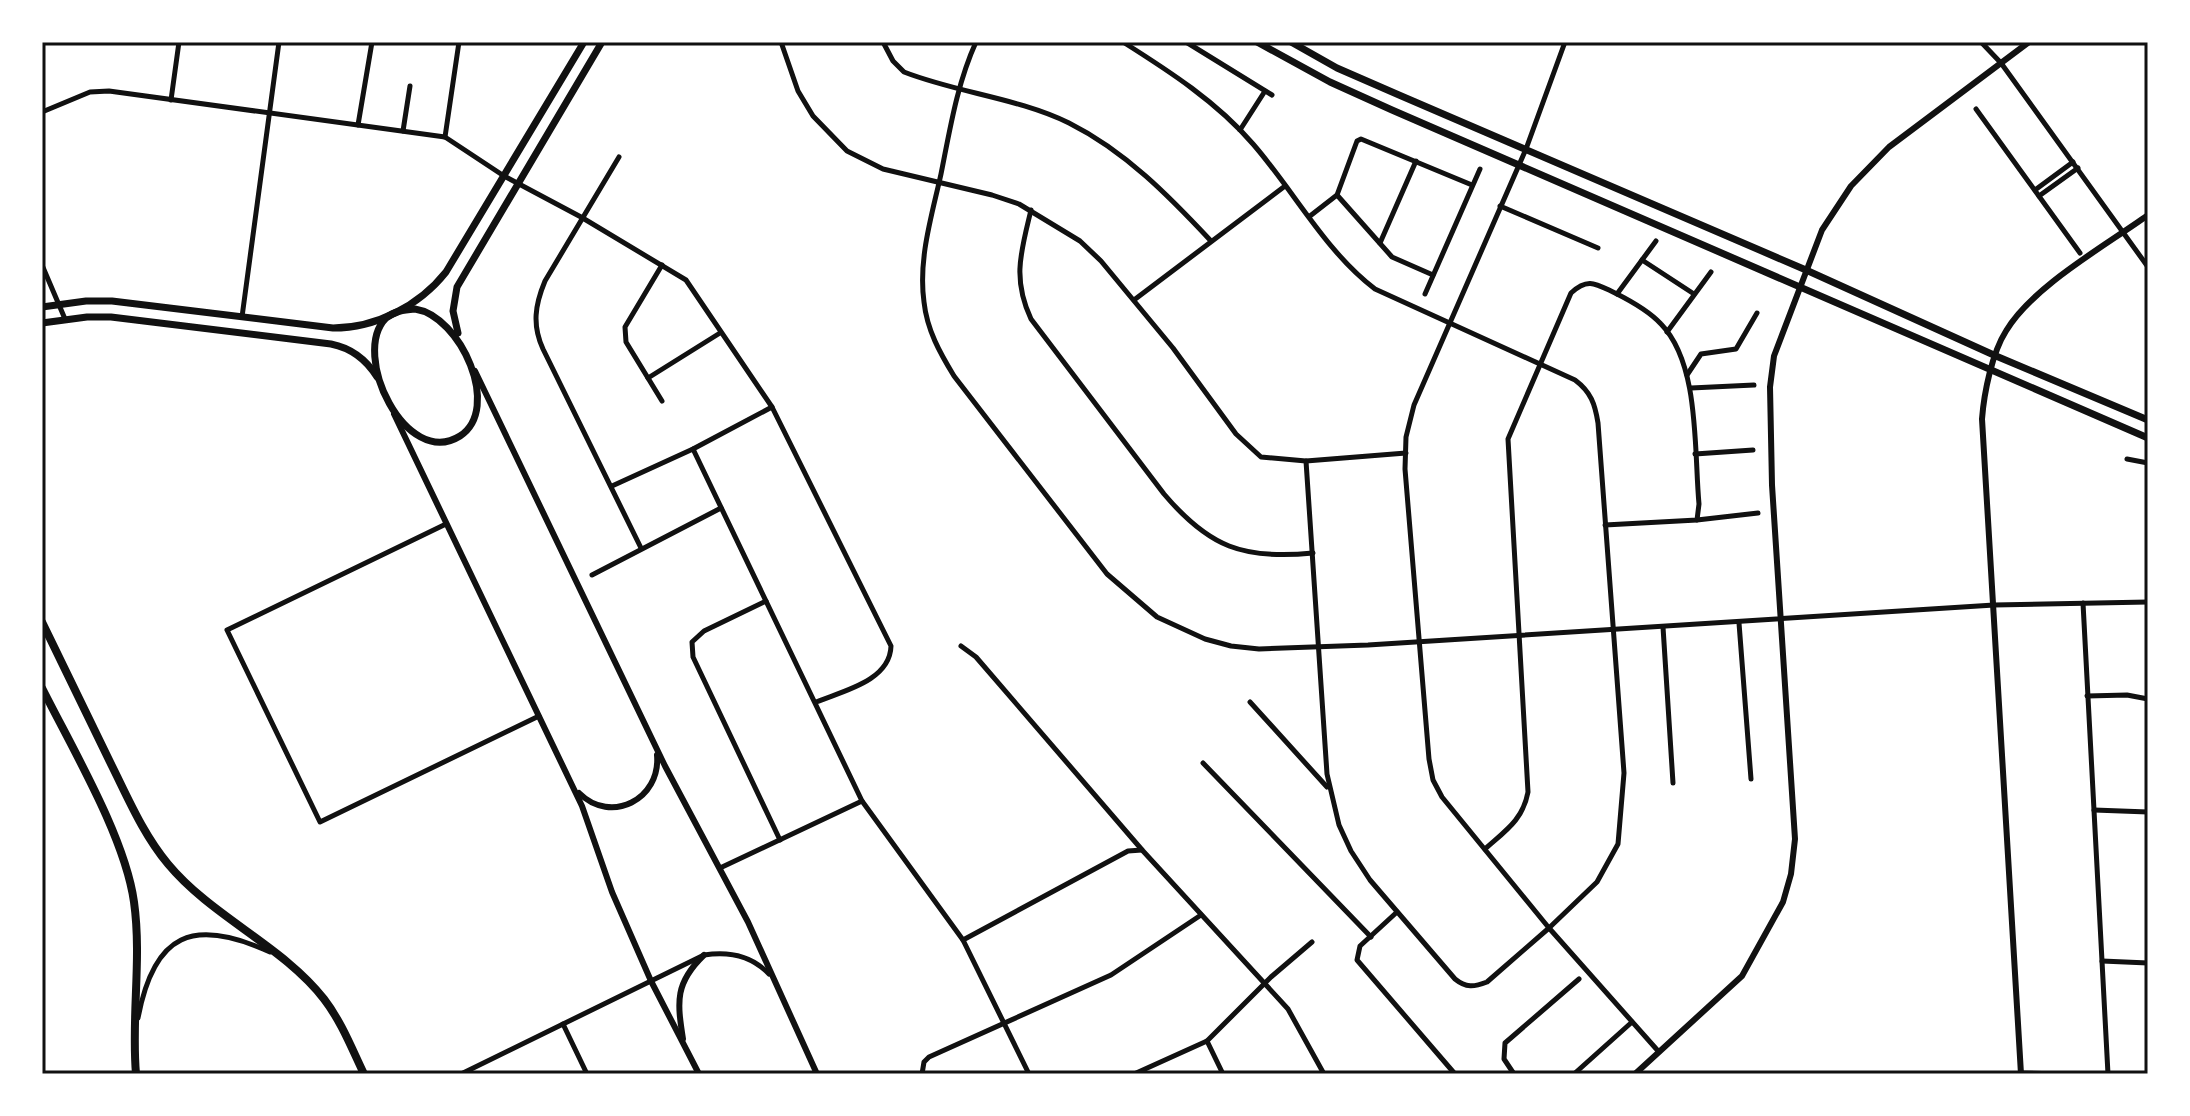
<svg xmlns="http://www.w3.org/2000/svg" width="2190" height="1116" font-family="'Space Grotesk',sans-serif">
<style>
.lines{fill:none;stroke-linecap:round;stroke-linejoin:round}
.minor{stroke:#111;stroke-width:5}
.tertiary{stroke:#111;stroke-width:6}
.secondary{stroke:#111;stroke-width:7}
.primary{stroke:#111;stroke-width:8}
.neatline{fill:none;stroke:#111;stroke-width:3}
</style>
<rect width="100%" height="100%" fill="#fff"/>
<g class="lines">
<!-- minor -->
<g class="minor">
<path d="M781,42L798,91L813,116L847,151L883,169L992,195L1019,204L1080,241L1101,261L1173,348L1236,434L1261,457L1306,461L1406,453"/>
<path d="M883,42L893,61L904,72C958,93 1018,98 1069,123C1125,151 1169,196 1211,241"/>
<path d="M976,42C957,84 950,129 941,174C932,215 918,259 924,302C927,330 940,353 954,376L1107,574L1157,617L1205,639L1231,646L1259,649L1368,645L1994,605L2148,602"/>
<path d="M1123,42C1169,71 1217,102 1253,144C1294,191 1325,251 1375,289L1575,380C1591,392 1595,404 1598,423L1624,773L1618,844L1597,882L1549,928L1487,982C1474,987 1466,988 1455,979L1370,880L1351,851L1339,825L1327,774L1306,461"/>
<path d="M1186,42L1272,95"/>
<path d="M1565,42L1526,149L1414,405L1406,437L1405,469L1429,759L1433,780L1442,797L1549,928L1659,1052"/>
<path d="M1981,42L2001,63L2148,267"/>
<path d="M171,100L179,42"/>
<path d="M1976,109L2080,253"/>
<path d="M42,112L90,92L109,91L445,137L504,176L581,217L686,280L772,407L891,646C890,681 843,691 816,702"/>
<path d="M358,125L372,42"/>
<path d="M1240,130L1265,91"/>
<path d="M403,131L410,86"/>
<path d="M445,137L459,42"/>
<path d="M619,157L545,281C535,305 532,325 543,349L641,548"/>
<path d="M2035,190L2073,162"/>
<path d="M1337,195L1392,257L1433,275"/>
<path d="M2039,196L2078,168"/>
<path d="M1500,206L1598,248"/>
<path d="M1031,210C1021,252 1012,278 1031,319L1164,494C1209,547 1243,560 1313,553"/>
<path d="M1310,216L1337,195L1357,141L1361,139L1472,185"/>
<path d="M1380,243L1416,161"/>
<path d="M1642,260L1694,294"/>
<path d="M42,265L65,319"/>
<path d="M1425,294L1480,169"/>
<path d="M1617,294L1656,241"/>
<path d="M1134,300L1285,186"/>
<path d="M242,317L279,42"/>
<path d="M1667,332L1711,272"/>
<path d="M1687,375L1701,354L1736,349L1757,313"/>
<path d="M648,378L720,333"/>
<path d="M1691,388L1754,385"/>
<path d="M662,401L626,342L625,327L662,265"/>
<path d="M693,449L862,801L963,940L1029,1074"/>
<path d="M1695,454L1753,450"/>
<path d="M2127,459L2148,463"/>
<path d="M612,486L693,449L772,407"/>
<path d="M1697,520L1758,513"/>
<path d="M446,524L227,630L320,822L539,716"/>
<path d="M592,575L721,508"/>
<path d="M766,601L704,631L692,642L693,657L780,840"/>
<path d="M2083,603L2108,1074"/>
<path d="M1739,623L1751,779"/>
<path d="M1663,627L1673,783"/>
<path d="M961,646L976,657L1143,851L1288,1009L1324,1074"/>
<path d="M2087,696L2127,695L2148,699"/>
<path d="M1250,702L1327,787"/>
<path d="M1203,763L1371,937"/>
<path d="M2094,810L2148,812"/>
<path d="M1485,849C1505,831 1523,820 1528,792L1508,439L1571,293C1588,277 1596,284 1615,293C1631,301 1649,311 1661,324C1700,364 1694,451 1699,504L1697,520L1605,525"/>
<path d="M720,868L862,801"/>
<path d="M1397,912L1360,946L1357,960L1455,1074"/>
<path d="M963,940L1128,851L1142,850"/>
<path d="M2102,961L2148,963"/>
<path d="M138,1018C154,933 193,917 270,952"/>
<path d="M563,1024L587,1074"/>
<path d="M1207,1041L1223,1074"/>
<path d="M2021,1073L2062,1074"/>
<path d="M461,1074L704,955C729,951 751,955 769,974"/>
<path d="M922,1074L924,1062L929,1057L1111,975L1201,915"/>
<path d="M1134,1074L1207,1041L1271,977L1312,942"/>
<path d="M1514,1074L1504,1059L1505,1043L1579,979"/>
<path d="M1574,1074L1632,1022"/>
</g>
<!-- tertiary -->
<g class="tertiary">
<path d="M475,371L665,766L748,922L817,1074"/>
<path d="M394,414L582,806L612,892L651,981L699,1074"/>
<path d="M579,793C611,825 661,799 657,755"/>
<path d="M683,1039C677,1001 675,983 704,955"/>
<path d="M1635,1074L1742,976L1783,902L1791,874L1795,839L1772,485L1770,387L1774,356L1822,230L1851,186L1889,147L2029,42"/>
<path d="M2021,1074L1982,419C1984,393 1992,353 2006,331C2033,286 2105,246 2148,215"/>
</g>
<!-- secondary -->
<g class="secondary">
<path d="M1257,42L1330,82L1392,110L2148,438"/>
<path d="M1291,42L1337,68L1399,95L1806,270L1996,356L2148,420"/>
<path d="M42,307L86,301H112L333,328C376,328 419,306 446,272L584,42"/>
<path d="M415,309C461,316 502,409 460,436C406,470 350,354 386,318C394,311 404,310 415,309Z"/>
<path d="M42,323L87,317H111L331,344C351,348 366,359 377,377"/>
<path d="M458,333L453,311L457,287L602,42"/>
</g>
<!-- primary -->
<g class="primary">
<path d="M42,622C65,669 88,716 111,764C128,798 143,834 168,864C212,917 283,946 324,999C341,1021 352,1049 364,1074"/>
<path d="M42,688C72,748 125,837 134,902C142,959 131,1017 136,1074"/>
</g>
</g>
<!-- border -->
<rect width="2190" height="1116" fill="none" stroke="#ffffff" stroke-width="88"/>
<rect x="44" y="44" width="2102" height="1028" class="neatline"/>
</svg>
